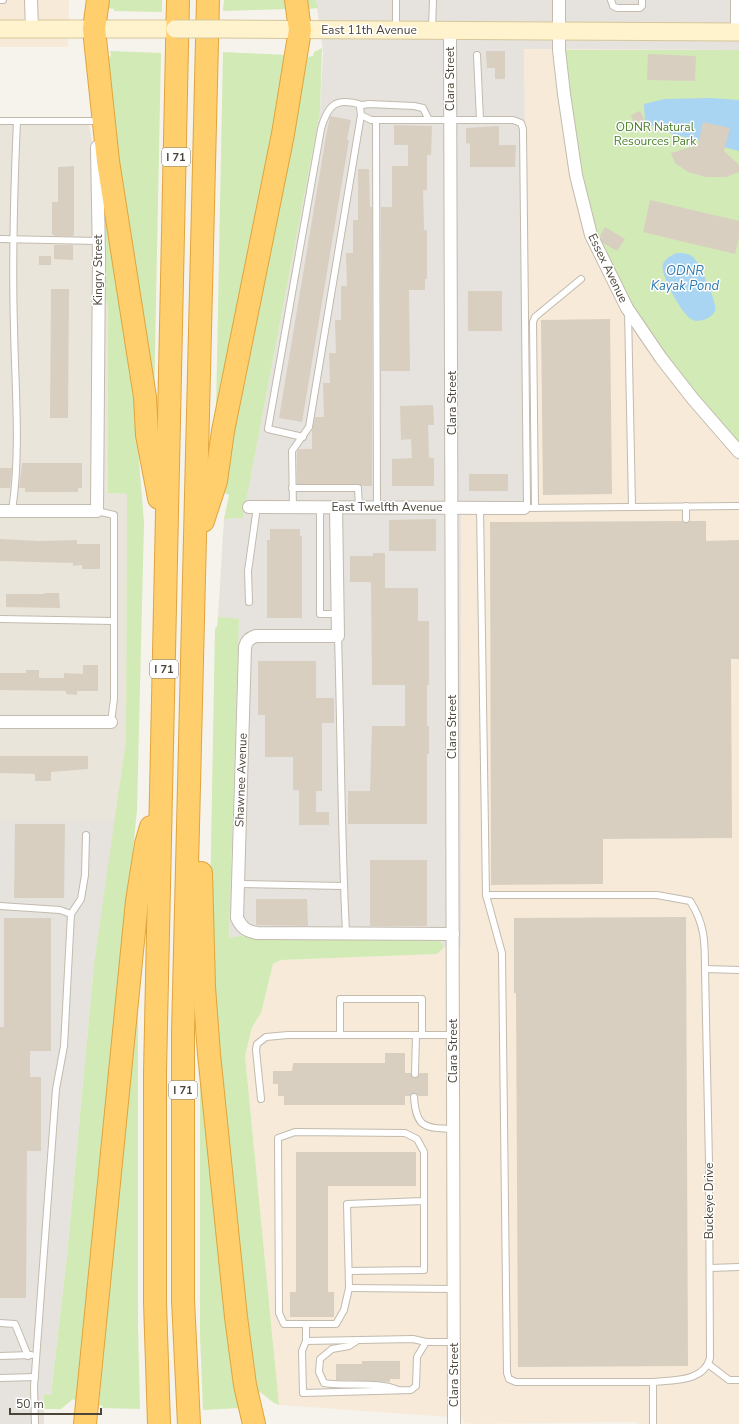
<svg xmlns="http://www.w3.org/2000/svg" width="739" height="1424" font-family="'Nunito Sans',sans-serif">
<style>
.residential{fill:#eae5da}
.commercial{fill:#f7ead8}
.industrial{fill:#e6e2dd}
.green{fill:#d2eab5}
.water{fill:#a9d4f2}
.building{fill:#d8cfc1}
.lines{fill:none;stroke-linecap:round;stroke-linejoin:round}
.lane-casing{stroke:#c2bbae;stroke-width:8}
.street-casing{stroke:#c2bbae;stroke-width:14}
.secondary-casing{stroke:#d6c79b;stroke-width:19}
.highway-casing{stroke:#e0a43c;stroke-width:24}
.lane{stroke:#fff;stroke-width:6}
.street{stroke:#fff;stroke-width:12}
.secondary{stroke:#fff3cd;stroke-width:17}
.highway{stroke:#ffcf6e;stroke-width:22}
.secondary-bridge-casing{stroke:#d6c79b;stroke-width:19;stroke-linecap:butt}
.secondary-bridge{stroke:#fff3cd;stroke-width:17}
.labels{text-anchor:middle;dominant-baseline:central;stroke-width:3;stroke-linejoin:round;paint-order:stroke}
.shield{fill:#fff;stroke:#817c74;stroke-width:1}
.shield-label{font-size:11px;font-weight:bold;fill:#4b4439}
.street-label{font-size:12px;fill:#4b4439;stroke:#fff}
.park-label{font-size:12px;fill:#4a7f2a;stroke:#fff}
.water-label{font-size:13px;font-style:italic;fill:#2e7ab2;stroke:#fff}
</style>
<rect width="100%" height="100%" fill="#f6f3ec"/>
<!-- residential -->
<path class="residential" d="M0,118L88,119L104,209L105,296L108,308V493L127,494L126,741L116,820H0Z"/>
<!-- commercial -->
<g class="commercial">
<path d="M0,0H69L68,47H0Z"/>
<path d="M524,49L739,50V1424H637L636,1422L471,1424L463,1423V1418L279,1405L245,1056L252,1027L261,1013L273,964L281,960L436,954L444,947H461V507H528Z"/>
</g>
<!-- industrial -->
<g class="industrial">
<path d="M316,0H739V50L524,49L528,507H461V947H444L440,941L240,936L229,938L239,620L218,617L224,519L243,518L320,112L323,52Z"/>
<path d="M0,820H116L94,964L67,1256L51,1395L44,1394V1424H0Z"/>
</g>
<!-- green -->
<g class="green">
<path d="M108,0H162V12L114,11V9L106,8Z"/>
<path d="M224,0H287L289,9L223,11Z"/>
<path d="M306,0H316L318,8L308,9Z"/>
<path d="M322,48L320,112L243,518L224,519L229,495L223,492L230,439L308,57L313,56L314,52Z"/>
<path d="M559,50H739V452L661,358L591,235Z"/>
<path d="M110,51L161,53L154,401H150L105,59L111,56Z"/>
<path d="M223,52L288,55L216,411Z"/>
<path d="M104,209L108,210L135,411L144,523L137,810L79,1392L76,1401L73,1399L61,1409H44V1394L51,1395L67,1256L94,964L126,741L127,494L108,493V308L105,296Z"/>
<path d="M218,617L239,619L229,938L240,936L440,941L444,947L437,954L281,960L273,964L261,1013L252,1027L245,1056L279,1405L274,1403L260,1392L257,1394L253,1384L219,1056L210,903L215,628L217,627Z"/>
<path d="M138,987V1327L140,1409L102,1408L103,1406L99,1405L109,1295L118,1160Z"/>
<path d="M200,1016L240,1408L203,1410L200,1336Z"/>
</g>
<!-- water -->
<g class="water">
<path d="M710,98L739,100V151L673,134L655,128L645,121L644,104L665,99Z"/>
<path d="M677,253C684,253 689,253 694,258C700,265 718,303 715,311C713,315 710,317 706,319C701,321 696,322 691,319C682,314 659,273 663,264C666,258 672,255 677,253Z"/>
</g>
<!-- building -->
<g class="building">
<path d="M486,51H505V79H495V68H487Z"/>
<path d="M648,54L696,56L695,81L647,80Z"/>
<path d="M640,111L645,121L635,125L631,115Z"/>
<path d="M330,116L351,120L347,140H349L302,422L279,418L326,136Z"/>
<path d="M703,122L730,128L724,151L739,165V172L726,177H706L688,172L675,163L671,153L698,145Z"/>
<path d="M394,125L432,126L431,155H427V190H423L424,230H427V279H425V290H409L410,371H381V207H392V166H408V145H394Z"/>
<path d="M499,126V145H516L515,167H470V144L466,143V128Z"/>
<path d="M74,166V234L73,236H54L52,234V202H58V167Z"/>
<path d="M358,169H369L370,207H372V486H362L358,484H297V452L299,449H312V430L315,417H324L323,383H330L329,353H336L335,320H341V286H347L346,253H353V220H358Z"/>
<path d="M650,200L739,221V238L735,254L643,232Z"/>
<path d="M605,227L625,239L617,251L603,243L600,236Z"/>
<path d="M54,245H73V260L54,259Z"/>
<rect x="39" y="256" width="12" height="9"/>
<path d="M51,289H69L68,418H50Z"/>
<rect x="468" y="291" width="34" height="40"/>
<path d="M610,319L612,494L543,495L541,320Z"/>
<path d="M433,405L434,425H428L429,458H434V486H392V459L412,458L411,439L401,440L400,406Z"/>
<path d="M22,463H82V488H78V492H25V488H19Z"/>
<path d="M0,468H12L10,488H0Z"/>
<rect x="469" y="474" width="39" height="17"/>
<path d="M436,519V551H389V520Z"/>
<path d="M682,521L686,523L690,521H706V541L739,540V659H731L732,838L603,839V884L491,885L490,522Z"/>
<path d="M270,529H300V536H302V618H267V540H270Z"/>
<path d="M0,539L40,541L77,540V544H100V569H82V565L73,566V563L0,561Z"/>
<path d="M373,553H385V588H418V621H429V685H427V726H429V754H427V824H348V791H370L372,726H405V685H372L371,582H350V556H373Z"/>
<path d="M44,593H59L60,608L6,607V594H44Z"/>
<path d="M258,661H316V698H334V723H322V791H316V812H329V825H299V790H293V757H265V715H258Z"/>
<path d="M83,665H98V691H77V695L66,694V691L0,690V673H26V670H39V678H64V673L83,674Z"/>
<path d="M0,756H88V769L51,772V781H35V774L0,773Z"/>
<path d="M15,824H65L64,898H14Z"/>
<rect x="370" y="860" width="57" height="66"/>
<path d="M256,899H307L308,926L256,925Z"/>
<path d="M686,917L688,1366L518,1367L516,993H514V918Z"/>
<path d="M4,918H51V1051H30V1077H41V1151H27L26,1298H0V1027H4Z"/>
<path d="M385,1053H405V1073H411L413,1078H417L420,1073H428V1096H418L413,1093L410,1096H405V1105H284V1096H278V1084H273V1071H292L293,1063H385Z"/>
<path d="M296,1152H416V1186H328V1292H334V1317H290V1292H296Z"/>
<path d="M362,1361H400V1379H390V1382L336,1380V1364H362Z"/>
</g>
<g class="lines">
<!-- lane casing -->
<g class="lane-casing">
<g id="lane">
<path d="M0,0H3"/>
<path d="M396,0V29"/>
<path d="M611,0L613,6L617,8H640L642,6V0"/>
<path d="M432,29L433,0"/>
<path d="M477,55L480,120"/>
<path d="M376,120L377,507"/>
<path d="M429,120L423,108L414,106L369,104L362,105L360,108L361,115L371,120H513L521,123L523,129L527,504L524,508L739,506"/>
<path d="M0,121H97"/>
<path d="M0,239L98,241"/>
<path d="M628,311L632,506"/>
<path d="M303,437L268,429L321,129C328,104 336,97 362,105"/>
<path d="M292,488H358L359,507"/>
<path d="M686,506V519"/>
<path d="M293,507L292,451L309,427L361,115"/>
<path d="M320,507V614H337"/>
<path d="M480,507L486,895L502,953L507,1373L509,1379L516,1382H653"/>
<path d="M535,507L533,322L535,317L581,279"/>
<path d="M12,511C21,451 15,387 14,327C12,258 14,189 17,121"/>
<path d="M97,511L114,515V699L111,722"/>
<path d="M249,602L248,571L257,507"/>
<path d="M0,619L113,621"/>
<path d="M338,636C341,735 341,834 346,932"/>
<path d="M238,884L343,886"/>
<path d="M486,895H657L690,901C705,924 705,942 705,969"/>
<path d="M0,906L60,910L71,914L64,1046L56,1089L34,1387L35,1424"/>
<path d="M71,914L81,899L85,875L86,835"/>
<path d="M340,1034V999H422V1035"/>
<path d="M415,1074L416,1035"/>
<path d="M414,1097C416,1128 425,1128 453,1129"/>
<path d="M261,1099L256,1050L257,1044L266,1037L288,1035H453"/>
<path d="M710,1268L739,1267"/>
<path d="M349,1271L424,1270V1152L417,1139L405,1133L295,1132L278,1138L279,1313L284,1324H336L344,1310L349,1288L347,1204L423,1201"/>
<path d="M349,1288L454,1289"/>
<path d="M0,1323L15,1324L28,1356"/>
<path d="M306,1324V1341L302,1351L303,1393L411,1390L416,1386L417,1357L426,1342"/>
<path d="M358,1340L349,1346L332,1349L320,1359L319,1372L324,1383C347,1387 378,1381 398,1390"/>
<path d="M306,1341L413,1339L426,1342H454"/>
<path d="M0,1356L31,1355"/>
<path d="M708,1364L729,1380H739"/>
<path d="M0,1378L35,1377"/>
<path d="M653,1424V1382C673,1380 704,1382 710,1358L709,1164L705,969L739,970"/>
</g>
</g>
<!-- street casing -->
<g class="street-casing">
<g id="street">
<path d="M31,0L32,29"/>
<path d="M559,0V50L564,94L576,175L591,235L627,308L661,358L693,399L739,452"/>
<path d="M450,30L454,1424"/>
<path d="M737,31V0"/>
<path d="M249,507L524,508"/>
<path d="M336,507L338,636H256C250,638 247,640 245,647L237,918C242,928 246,931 257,933L453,934"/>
<path d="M0,511H97L99,258L97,147"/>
<path d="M0,722H111"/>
</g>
</g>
<!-- secondary casing -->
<g class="secondary-casing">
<g id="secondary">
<path d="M0,29H175"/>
<path d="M218,29L739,32"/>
</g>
</g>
<!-- highway casing -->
<g class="highway-casing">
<g id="highway">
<path d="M98,0L94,29L108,161L145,397L147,435L159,498"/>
<path d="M203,521L216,481L223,431L283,134L300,30L296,0"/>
<path d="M201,873L204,987L209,1054L236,1317L245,1385L254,1424"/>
<path d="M85,1424L137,901L146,844L151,827"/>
<path d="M159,1424L155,1302V1073L178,0"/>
<path d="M189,1424L183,1300V1033L208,0"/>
</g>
</g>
<!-- lane -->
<use href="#lane" class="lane"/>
<!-- street -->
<use href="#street" class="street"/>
<!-- secondary -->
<use href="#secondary" class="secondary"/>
<!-- highway -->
<use href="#highway" class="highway"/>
<!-- secondary-bridge casing -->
<g class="secondary-bridge-casing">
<path id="secondary-bridge" d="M175,29H218"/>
</g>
<!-- secondary-bridge -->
<use href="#secondary-bridge" class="secondary-bridge"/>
</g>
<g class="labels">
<!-- shield labels -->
<g class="shield">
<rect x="162" y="148" width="28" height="18" rx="3"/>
<rect x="150" y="660" width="28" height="18" rx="3"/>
<rect x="169" y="1081" width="28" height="18" rx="3"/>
</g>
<g class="shield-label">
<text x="176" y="157">I 71</text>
<text x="164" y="669">I 71</text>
<text x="183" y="1090">I 71</text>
</g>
<!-- street labels -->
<g class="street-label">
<text x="369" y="30">East 11th Avenue</text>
<text transform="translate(450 79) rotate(-90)">Clara Street</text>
<text transform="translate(608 268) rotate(64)">Essex Avenue</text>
<text transform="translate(98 270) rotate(-90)">Kingry Street</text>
<text transform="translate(452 403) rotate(-90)">Clara Street</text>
<text x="387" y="507">East Twelfth Avenue</text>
<text transform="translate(452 727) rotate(-90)">Clara Street</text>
<text transform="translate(241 780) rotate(-88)">Shawnee Avenue</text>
<text transform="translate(453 1051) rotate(-90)">Clara Street</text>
<text transform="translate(709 1201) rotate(-90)">Buckeye Drive</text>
<text transform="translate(454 1375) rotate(-90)">Clara Street</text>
</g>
<!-- park labels -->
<g class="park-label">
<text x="655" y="127">ODNR Natural<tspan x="655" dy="14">Resources Park</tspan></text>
</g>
<!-- water labels -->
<g class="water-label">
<text x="685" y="271">ODNR<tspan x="685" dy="15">Kayak Pond</tspan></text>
</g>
</g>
<!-- scale -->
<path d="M10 1408v6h91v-6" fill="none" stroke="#4b4439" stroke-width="2"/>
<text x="16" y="1408" font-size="12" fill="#4b4439" stroke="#ffffff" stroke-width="3" paint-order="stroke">50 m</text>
</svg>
